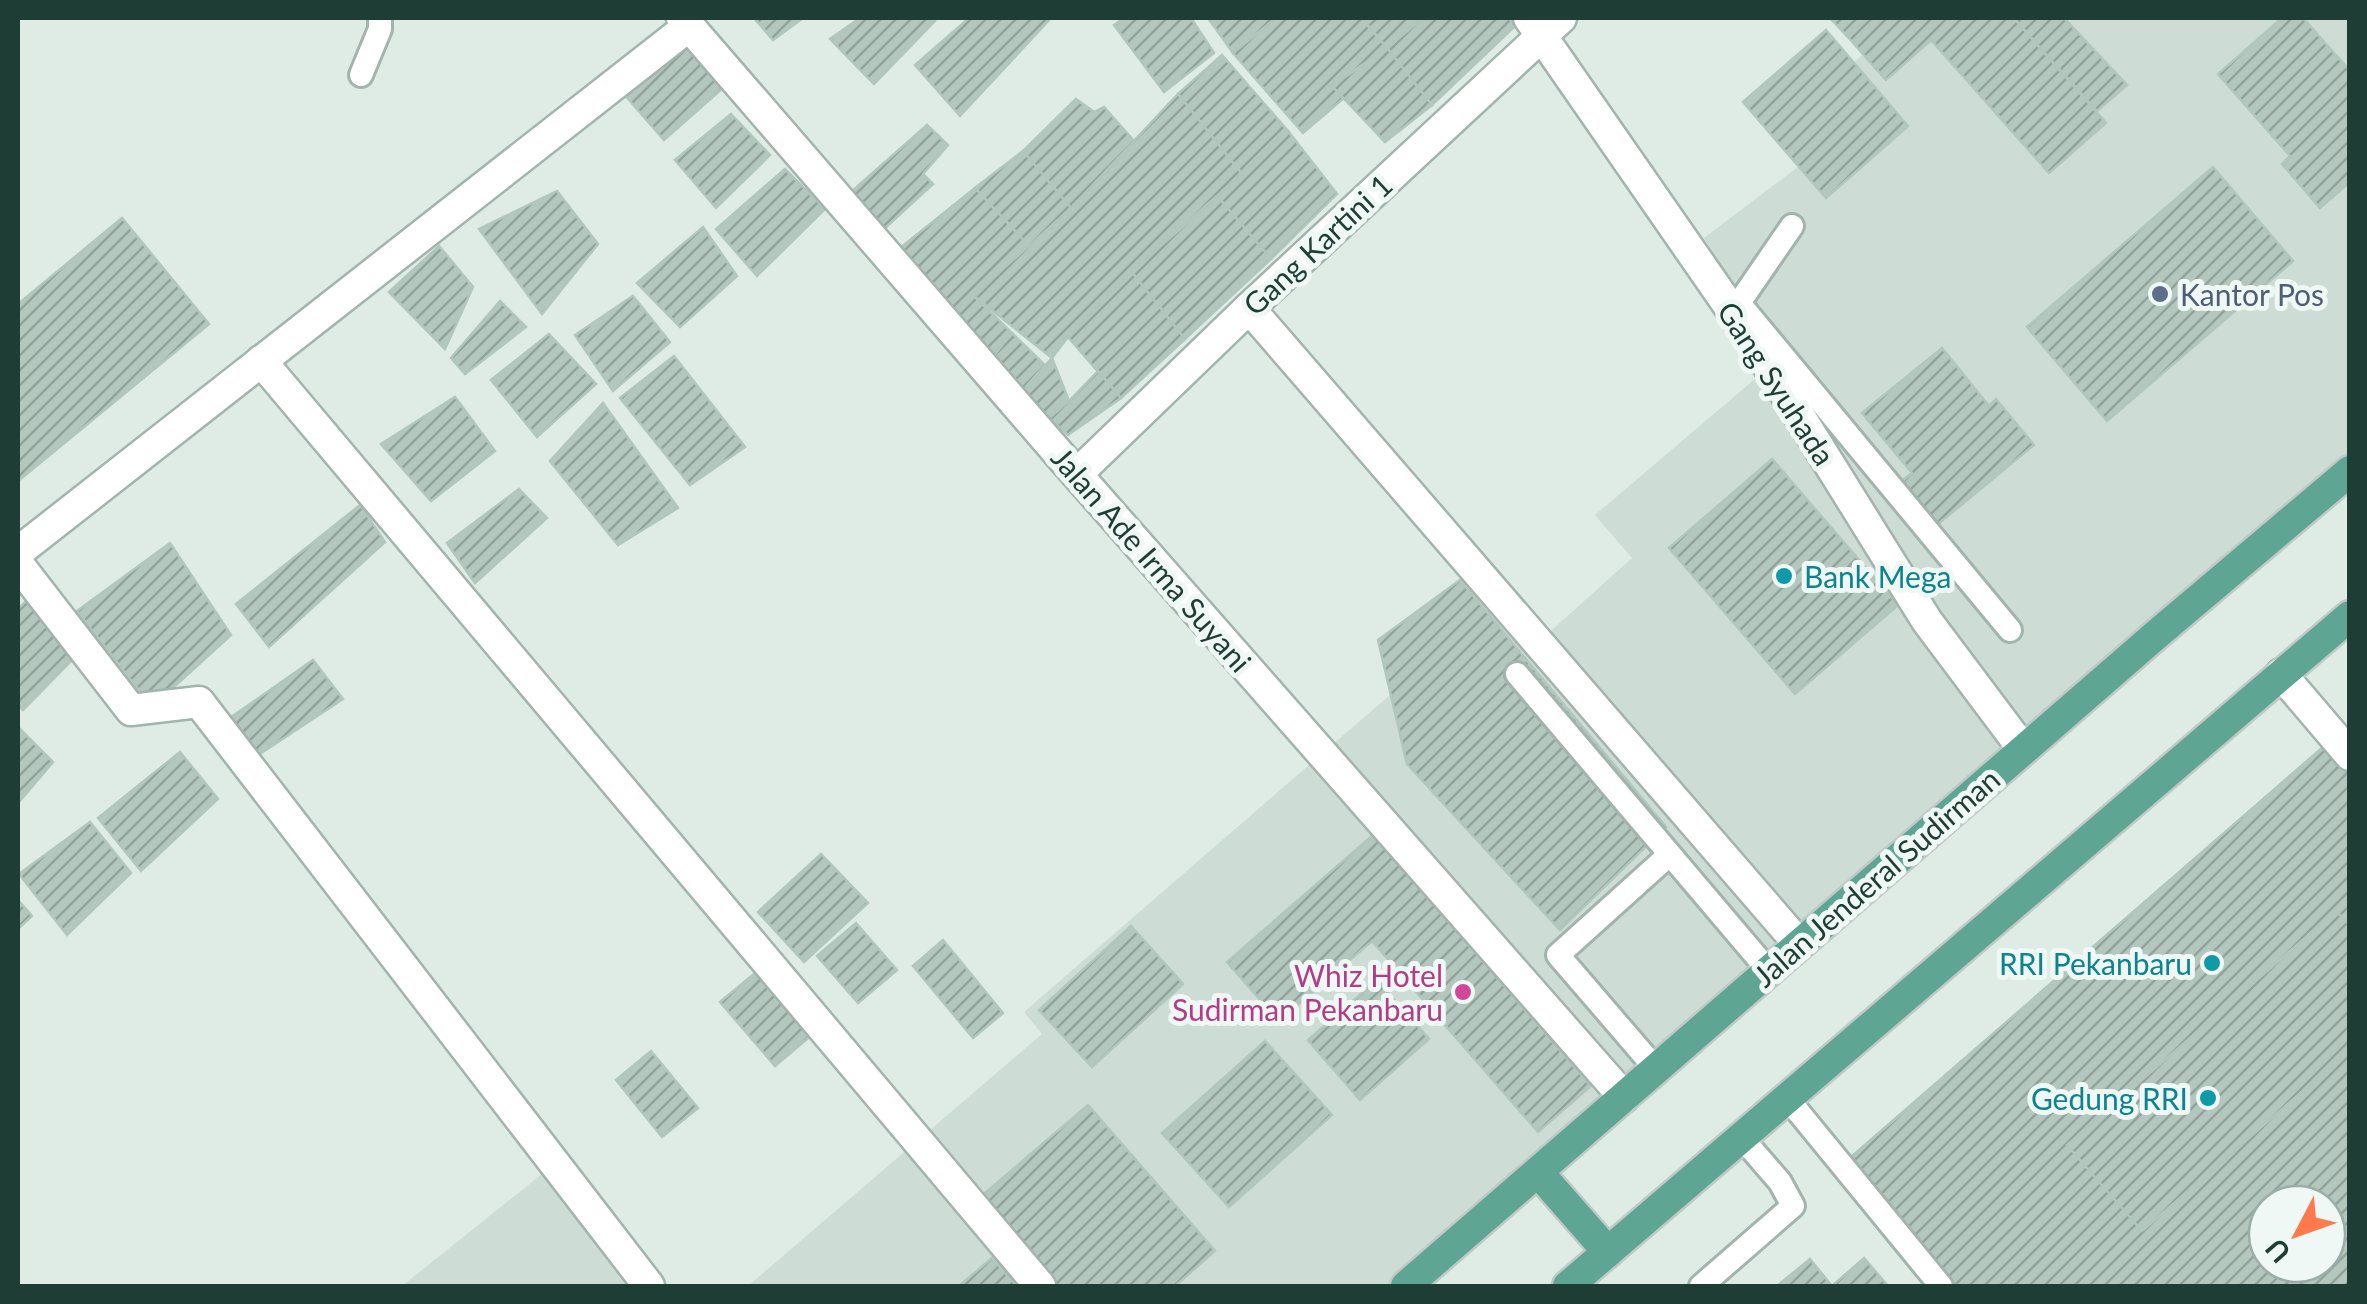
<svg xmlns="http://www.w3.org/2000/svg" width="2367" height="1304" font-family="Lato,sans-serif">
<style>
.built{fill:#cddcd5}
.building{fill:url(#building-hatch);stroke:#b1c6bd;stroke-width:2.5;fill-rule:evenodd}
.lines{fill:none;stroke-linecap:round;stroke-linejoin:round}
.service-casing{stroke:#a1b4ad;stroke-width:28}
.minor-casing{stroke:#a1b4ad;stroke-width:35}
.primary-casing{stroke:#c0c9c6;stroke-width:35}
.service{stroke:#fff;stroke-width:22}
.minor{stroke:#fff;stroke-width:30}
.primary{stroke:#5fa594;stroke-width:30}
.service-dot{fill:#5c6f8a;stroke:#eff8f4;stroke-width:4}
.culture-dot{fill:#0f9aa8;stroke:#eff8f4;stroke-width:4}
.hotel-dot{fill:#d1479c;stroke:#eff8f4;stroke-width:4}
.labels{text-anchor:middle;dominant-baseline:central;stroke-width:10;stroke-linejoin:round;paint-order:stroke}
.street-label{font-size:30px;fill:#1e3d35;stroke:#eff8f4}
.service-label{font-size:30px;fill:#4e5e75;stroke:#eff8f4;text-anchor:start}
.culture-label{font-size:30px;fill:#0d838f;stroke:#eff8f4;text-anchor:end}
.hotel-label{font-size:30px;fill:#b23c85;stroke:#eff8f4;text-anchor:end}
</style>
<defs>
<pattern id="building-hatch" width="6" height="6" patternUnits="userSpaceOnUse" patternTransform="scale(2.5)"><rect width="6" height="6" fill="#b4c7bf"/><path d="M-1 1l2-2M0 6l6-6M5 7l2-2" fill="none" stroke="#92a39c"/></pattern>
</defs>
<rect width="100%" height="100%" fill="#dfece6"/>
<!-- built -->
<g class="built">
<path d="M1904,18H2349V480L1401,1286H748L1042,1034L1024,1012L1496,603L1534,646L1632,558L1595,515L1776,361L1704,238L1824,147L1795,115Z"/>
<path d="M542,1174L631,1286H402Z"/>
</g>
<!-- building -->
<g class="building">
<path d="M754,18H803L773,40Z"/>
<path d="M860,18H931L935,21L874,84L830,39Z"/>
<path d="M969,18H1051L960,116L915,65Z"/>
<path d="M1124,18H1191L1214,53L1164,92L1114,25Z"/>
<path d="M1208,18H1276L1233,53Z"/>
<path d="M1276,18H1361L1387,48L1332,86L1344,98L1303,133L1233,53Z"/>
<path d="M1362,18H1423L1387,48Z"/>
<path d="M1423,18H1509L1515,26L1432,105L1387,48Z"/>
<path d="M1830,18H1869L1847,36Z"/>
<path d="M1869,18H2014L2106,123L2049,173L1931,40L1886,80L1847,36Z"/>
<path d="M2014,18H2064L2036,43Z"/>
<path d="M2064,18L2127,85L2097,111L2036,43Z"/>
<path d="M2282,18H2303L2350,71V182L2320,208L2282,164L2290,156L2218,74Z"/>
<path d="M1826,30L1908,126L1826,198L1743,102Z"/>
<path d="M683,42L723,88L664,140L623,93Z"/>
<path d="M1387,48L1432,105L1385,142L1332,86Z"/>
<path d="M1222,55L1288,131L1242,174L1178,94Z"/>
<path d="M1178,94L1242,174L1131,271L1068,337L1052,358L973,295L1071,208Z"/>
<path d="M1076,99L1094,112L1104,107L1134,141L1071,208L1023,151Z"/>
<path d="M731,114L770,155L716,208L675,160Z"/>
<path d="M927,125L948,145L923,174L933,184L882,231L850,193Z"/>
<path d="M1288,131L1337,194L1271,259L1218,197Z"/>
<path d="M1023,151L1071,208L1029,246L975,188Z"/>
<path d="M2213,167L2293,261L2107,421L2027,327Z"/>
<path d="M785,169L825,209L757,276L716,229Z"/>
<path d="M975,188L1029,246L953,312L899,249Z"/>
<path d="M557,191L598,244L542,314L479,229Z"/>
<path d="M1218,197L1271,259L1185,339L1131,271Z"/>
<path d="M122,218L209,324L18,481V304Z"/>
<path d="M703,227L737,276L680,327L637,283Z"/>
<path d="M439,246L473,287L445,349L389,292Z"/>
<path d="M1131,271L1185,339L1121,398L1068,337Z"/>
<path d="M973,295L1012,333L992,358L953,312Z"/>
<path d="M633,296L670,342L613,391L575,335Z"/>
<path d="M500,301L526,327L465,374L451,358Z"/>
<path d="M1012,333L1045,365L1023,390L992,358Z"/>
<path d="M549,334L596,384L537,437L491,380Z"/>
<path d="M1942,348L1989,406L1996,399L2034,445L1932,529L1896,486L1912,473L1862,413Z"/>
<path d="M674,356L745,447L690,485L620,398Z"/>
<path d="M1052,358L1069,401L1049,418L1023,390Z"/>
<path d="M1098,371L1121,398L1068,435L1049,418L1069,401Z"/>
<path d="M455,397L495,451L431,501L381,444Z"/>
<path d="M603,403L678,508L618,545L550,461Z"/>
<path d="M1772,459L1898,605L1795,694L1669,548Z"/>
<path d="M519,489L547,518L475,583L447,543Z"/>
<path d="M360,505L385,542L269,647L236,604Z"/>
<path d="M170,543L231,635L152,707L77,611Z"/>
<path d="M1460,580L1666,827L1560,930L1407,764L1378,640Z"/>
<path d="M26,601L75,657L23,710L18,705V609Z"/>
<path d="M313,660L343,699L258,755L227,720Z"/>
<path d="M18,727L53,762L18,803Z"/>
<path d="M2329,742L2350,766V926L2336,911L2067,1145L2142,1231L2350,1050V1286H1956L1849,1159ZM2267,1204H2327V1264H2267Z"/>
<path d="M2329,742L2350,766V1286H1956L1849,1159ZM2267,1204H2327V1264H2267Z"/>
<path d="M180,752L218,799L141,871L98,818Z"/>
<path d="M90,822L131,873L67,935L19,874Z"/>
<path d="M1373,835L1591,1086L1538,1132L1372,941L1279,1021L1227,962Z"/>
<path d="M821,854L868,903L804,962L758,912Z"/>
<path d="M18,900L32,916L18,929Z"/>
<path d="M2336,911L2350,926V1050L2142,1231L2067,1145Z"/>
<path d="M856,923L897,970L858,1003L817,956Z"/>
<path d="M1131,926L1183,984L1092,1067L1039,1010Z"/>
<path d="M943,940L1003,1013L973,1038L913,966Z"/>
<path d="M760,969L814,1033L775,1066L720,1002Z"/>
<path d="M1377,980L1429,1039L1360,1100L1308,1040Z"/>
<path d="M1265,1041L1332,1115L1229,1207L1162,1133Z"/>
<path d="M651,1051L698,1108L662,1137L616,1080Z"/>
<path d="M1088,1105L1215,1251L1175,1286H1052L977,1200Z"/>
<path d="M992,1258L1017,1286H959Z"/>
<path d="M1864,1258L1888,1286H1777L1810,1259L1832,1286Z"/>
</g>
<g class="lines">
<!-- service casing -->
<g class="service-casing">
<g id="service">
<path d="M361,75L380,29V18"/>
<path d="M1792,226L1739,303L2010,630"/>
<path d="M1517,674L1768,970"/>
<path d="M1656,1069L1558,955L1669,855"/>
<path d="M1787,1098L1941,1286"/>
<path d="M1701,1286L1793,1206L1780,1182L1742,1138"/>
</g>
</g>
<!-- minor casing -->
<g class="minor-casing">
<g id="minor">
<path d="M682,18L1065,461L1624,1097"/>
<path d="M1529,18L1749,335L1927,621L2023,749"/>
<path d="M1249,308L1799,944"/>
<path d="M261,361L1040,1286"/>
<path d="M1077,474L1249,308L1561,18"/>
<path d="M18,552L689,26"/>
<path d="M18,564L131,710L199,702L649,1286"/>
<path d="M2281,674L2350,755"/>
</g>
</g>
<!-- primary casing -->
<g class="primary-casing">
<g id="primary">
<path d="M1538,1172L1608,1252"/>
<path d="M1406,1286L2157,634L2350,471"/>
<path d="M1568,1286L2350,616"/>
</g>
</g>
<!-- service -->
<use href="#service" class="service"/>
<!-- minor -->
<use href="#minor" class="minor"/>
<!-- primary -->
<use href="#primary" class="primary"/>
</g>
<!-- markers -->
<circle class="service-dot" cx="2160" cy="294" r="10"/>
<g class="culture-dot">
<circle cx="1784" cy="576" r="10"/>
<circle cx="2212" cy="963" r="10"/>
<circle cx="2208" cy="1098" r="10"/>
</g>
<circle class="hotel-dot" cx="1463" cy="992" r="10"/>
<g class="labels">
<!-- street labels -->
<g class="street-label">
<text transform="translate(1317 244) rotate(-43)">Gang Kartini 1</text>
<text transform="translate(1777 383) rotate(57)">Gang Syuhada</text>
<text transform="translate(1152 559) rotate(49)">Jalan Ade Irma Suyani</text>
<text transform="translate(1876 877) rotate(-41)">Jalan Jenderal Sudirman</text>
</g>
<!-- service labels -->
<g class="service-label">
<text x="2180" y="294">Kantor Pos</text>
</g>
<!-- culture labels -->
<g class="culture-label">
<text x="1804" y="576" text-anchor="start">Bank Mega</text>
<text x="2192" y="963">RRI Pekanbaru</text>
<text x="2188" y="1098">Gedung RRI</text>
</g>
<!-- hotel labels -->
<g class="hotel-label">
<text x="1443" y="975">Whiz Hotel<tspan x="1443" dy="34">Sudirman Pekanbaru</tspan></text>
</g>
</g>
<!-- border -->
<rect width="2367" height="1304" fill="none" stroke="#1e3d35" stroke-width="40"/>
<!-- north arrow -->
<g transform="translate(2297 1234) rotate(229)"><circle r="48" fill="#eff8f4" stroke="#9bada8" stroke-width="2.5"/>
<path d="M0-8L18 38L0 25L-18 38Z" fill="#fe794b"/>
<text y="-15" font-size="28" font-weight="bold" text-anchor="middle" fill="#1e3d35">U</text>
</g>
</svg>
